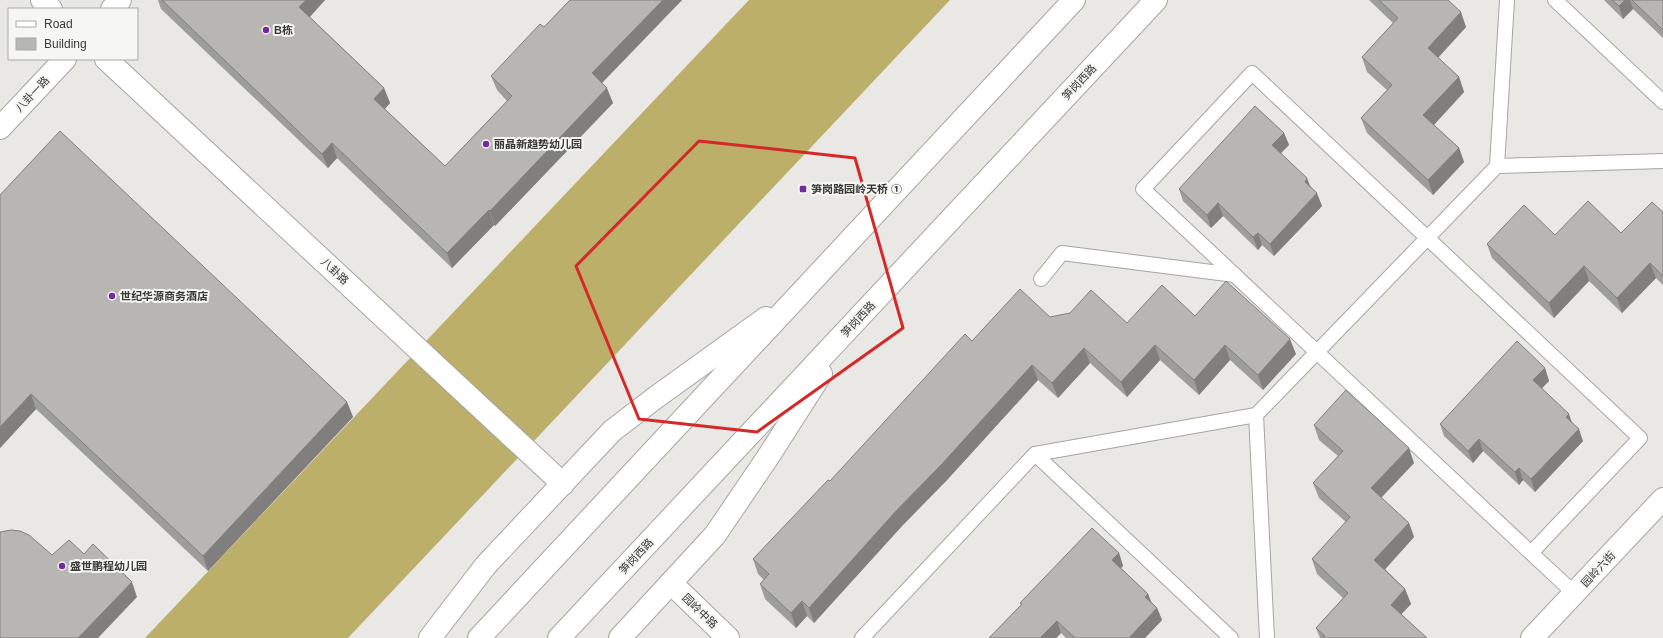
<svg xmlns="http://www.w3.org/2000/svg" width="1663" height="638" font-family="Helvetica,'Noto Sans SC',sans-serif">
<style>
.forest{fill:#bbaf69}
.lines{fill:none;stroke-linecap:round;stroke-linejoin:round}
.lane-casing{stroke:#a5a5a1;stroke-width:16}
.street-casing{stroke:#a5a5a1;stroke-width:24}
.secondary-casing{stroke:#a5a5a1;stroke-width:24}
.primary-casing{stroke:#a5a5a1;stroke-width:24}
.lane{stroke:#fff;stroke-width:14}
.street{stroke:#fff;stroke-width:22}
.secondary{stroke:#fff;stroke-width:22}
.primary{stroke:#fff;stroke-width:22}
.wall{fill:#9d9d9a}
.shaded-wall{fill:#807f7d}
.building{fill:#b7b6b3;stroke:#807f7d}
.marked{fill:none;stroke:#d62828;stroke-width:3;stroke-linejoin:round}
.poi-dot{fill:#712ca0;stroke:#f6f6f2;stroke-width:1.5}
.labels{text-anchor:middle;dominant-baseline:central;stroke-width:4;stroke-linejoin:round;paint-order:stroke}
.poi-label{font-size:11px;font-weight:bold;fill:#393937;stroke:#f6f6f2;text-anchor:start}
.street-label{font-size:11px;fill:#393937;stroke:#f6f6f2}
</style>
<rect width="100%" height="100%" fill="#e9e8e4"/>
<!-- forest -->
<path class="forest" d="M749,0H950L348,638H145Z"/>
<g class="lines">
<!-- lane casing -->
<g class="lane-casing">
<g id="lane">
<path d="M1555,0L1663,102"/>
<path d="M1497,166L1663,161"/>
<path d="M1041,279L1062,253L1235,275"/>
<path d="M1256,415L1267,638"/>
<path d="M1035,454L1231,638"/>
<path d="M1531,553L1640,438L1252,73L1143,189L1531,553L1574,593"/>
<path d="M862,638L1035,454L1256,415L1497,166L1507,0"/>
</g>
</g>
<!-- street casing -->
<g class="street-casing">
<path id="street" d="M1532,638L1663,499"/>
</g>
<!-- secondary casing -->
<g class="secondary-casing">
<g id="secondary">
<path d="M42,0L51,9"/>
<path d="M112,9L120,0"/>
<path d="M106,59L563,484"/>
<path d="M0,128L65,59"/>
<path d="M671,583L728,638"/>
</g>
</g>
<!-- primary casing -->
<g class="primary-casing">
<g id="primary">
<path d="M430,638L486,565L612,431L655,398L766,318"/>
<path d="M479,638L1074,0"/>
<path d="M559,638L1156,0"/>
<path d="M620,638L715,535L768,457L821,374"/>
</g>
</g>
<!-- lane -->
<use href="#lane" class="lane"/>
<!-- street -->
<use href="#street" class="street"/>
<!-- secondary -->
<use href="#secondary" class="secondary"/>
<!-- primary -->
<use href="#primary" class="primary"/>
</g>
<!-- wall -->
<g class="wall">
<path d="M158,0H325L310,17L384,88L390,103L385,109L445,166L507,101L497,90L491,76L544,27L570,0H682L602,83L613,103L495,226L494,225L452,268L337,158L328,168L161,9Z"/>
<path d="M1369,0H1448L1466,27L1438,58L1459,77L1464,92L1434,125L1459,148L1464,162L1433,195L1367,133L1361,118L1387,90L1367,72L1362,57L1393,23Z"/>
<path d="M1604,0H1663V38L1633,9L1623,19Z"/>
<path d="M1284,133L1289,145L1281,153L1311,187L1322,206L1274,256L1262,245L1258,250L1223,216L1211,228L1183,201L1179,189Z"/>
<path d="M0,195L347,402L353,417L208,571L36,409L0,448Z"/>
<path d="M1663,212V285L1656,278L1622,313L1589,281L1554,318L1492,258L1487,244L1555,235L1621,233Z"/>
<path d="M1195,316L1296,354L1263,390L1230,360L1199,395L1160,360L1127,397L1090,363L1058,398L1038,380L947,480L902,526L814,623L807,616L796,628L765,599L760,584L764,580L758,574L753,559L830,481L972,341L1050,317L1127,323Z"/>
<path d="M1545,368L1549,381L1542,388L1572,422L1583,441L1535,492L1523,480L1519,485L1483,451L1473,463L1444,436L1440,424Z"/>
<path d="M1314,425L1414,463L1381,498L1409,523L1414,537L1385,569L1405,589L1411,604L1401,614L1427,638H1320L1316,628L1343,598L1317,574L1312,559L1346,522L1319,498L1313,483L1338,456L1319,440Z"/>
<path d="M1119,553L1123,566L1121,568L1148,594L1151,602L1157,608L1162,620L1145,638H1066L1061,633L1056,638H989L1021,605L1020,603Z"/>
</g>
<!-- shaded-wall -->
<g class="shaded-wall">
<path d="M306,0H325L305,22L299,7Z"/>
<path d="M663,0H682L597,88L592,73Z"/>
<path d="M1625,0H1630L1633,9L1623,19L1619,6Z"/>
<path d="M1461,12L1466,27L1433,63L1428,48Z"/>
<path d="M1459,77L1464,92L1429,130L1423,115Z"/>
<path d="M384,88L390,103L380,114L374,99Z"/>
<path d="M607,88L613,103L495,226L490,211Z"/>
<path d="M1284,133L1289,145L1276,158L1272,145Z"/>
<path d="M332,143L337,158L328,168L322,154Z"/>
<path d="M1459,148L1464,162L1433,195L1428,180Z"/>
<path d="M1307,178L1312,191L1305,182Z"/>
<path d="M1317,193L1322,206L1274,256L1270,244Z"/>
<path d="M1218,203L1223,216L1211,228L1207,215Z"/>
<path d="M489,210L494,225L452,268L447,253Z"/>
<path d="M1258,233L1262,245L1258,250L1253,237Z"/>
<path d="M1650,263L1656,278L1622,313L1617,298Z"/>
<path d="M1584,266L1589,281L1554,318L1549,303Z"/>
<path d="M1290,339L1296,354L1263,390L1258,375Z"/>
<path d="M1155,345L1160,360L1127,397L1121,382Z"/>
<path d="M1225,345L1230,360L1199,395L1194,380Z"/>
<path d="M1084,348L1090,363L1058,398L1052,383Z"/>
<path d="M1032,365L1038,380L947,480L902,526L814,623L809,608L896,511Z"/>
<path d="M1545,368L1549,381L1538,392L1533,380Z"/>
<path d="M31,394L36,409L0,448V427Z"/>
<path d="M347,402L353,417L208,571L203,556Z"/>
<path d="M1569,414L1573,426L1566,417Z"/>
<path d="M1579,429L1583,441L1535,492L1531,479Z"/>
<path d="M1479,439L1483,451L1473,463L1468,451Z"/>
<path d="M1409,448L1414,463L1376,503L1371,488Z"/>
<path d="M1519,468L1523,480L1519,485L1515,472Z"/>
<path d="M1409,523L1414,537L1380,575L1374,560Z"/>
<path d="M1119,553L1123,566L1117,572L1112,560Z"/>
<path d="M132,582L137,597L98,638H78Z"/>
<path d="M1405,589L1411,604L1396,620L1391,605Z"/>
<path d="M1148,594L1153,606L1145,597Z"/>
<path d="M802,601L807,616L796,628L791,613Z"/>
<path d="M1157,608L1162,620L1145,638H1129Z"/>
<path d="M1057,621L1061,633L1056,638H1040Z"/>
</g>
<!-- building -->
<g class="building">
<path d="M162,0H306L299,7L384,88L374,99L445,166L512,96L491,76L540,24L544,27L570,0H663L592,73L607,88L490,211L489,210L447,253L332,143L322,154Z"/>
<path d="M1379,0H1448L1461,12L1428,48L1459,77L1423,115L1459,148L1428,180L1361,118L1392,85L1362,57L1398,18Z"/>
<path d="M1612,0H1625L1619,6Z"/>
<path d="M1632,0H1663V30Z"/>
<path d="M1255,106L1284,133L1272,145L1307,178L1305,182L1317,193L1270,244L1258,233L1253,237L1218,203L1207,215L1179,189Z"/>
<path d="M60,131L347,402L203,556L31,394L0,427V195Z"/>
<path d="M1588,201L1621,233L1652,202L1663,212V276L1650,263L1617,298L1584,266L1549,303L1487,244L1524,205L1555,235Z"/>
<path d="M1226,281L1290,339L1258,375L1225,345L1194,380L1155,345L1121,382L1084,348L1052,383L1032,365L941,465L896,511L809,608L802,601L791,613L760,584L769,574L753,559L828,480L830,481L965,334L972,341L1020,289L1050,317L1070,313L1091,290L1127,323L1162,285L1195,316Z"/>
<path d="M1517,341L1545,368L1533,380L1569,414L1566,417L1579,429L1531,479L1519,468L1515,472L1479,439L1468,451L1440,424Z"/>
<path d="M1346,390L1409,448L1371,488L1409,523L1374,560L1405,589L1391,605L1427,638H1322L1325,636L1316,628L1348,593L1312,559L1350,517L1313,483L1343,451L1314,425Z"/>
<path d="M1092,528L1119,553L1112,560L1148,594L1145,597L1157,608L1129,638H1075L1057,621L1040,638H989L1022,604L1020,603Z"/>
<path d="M11,530L20,531L29,535L52,555L69,540L84,554L93,544L132,582L78,638H0V532Z"/>
</g>
<!-- marked area -->
<path class="marked" d="M699,141L855,158L903,328L757,432L639,419L576,266Z"/>
<!-- markers -->
<g class="poi-dot">
<circle cx="266" cy="30" r="4"/>
<circle cx="486" cy="144" r="4"/>
<rect x="799" y="185" width="8" height="8" rx="2"/>
<circle cx="112" cy="296" r="4"/>
<circle cx="62" cy="566" r="4"/>
</g>
<g class="labels">
<!-- poi labels -->
<g class="poi-label">
<text x="274" y="30">B栋</text>
<text x="494" y="144">丽晶新趋势幼儿园</text>
<text x="811" y="189">笋岗路园岭天桥 ①</text>
<text x="120" y="296">世纪华源商务酒店</text>
<text x="70" y="566">盛世鹏程幼儿园</text>
</g>
<!-- street labels -->
<g class="street-label">
<text transform="translate(1079 82) rotate(-47)">笋岗西路</text>
<text transform="translate(32 94) rotate(-47)">八卦一路</text>
<text transform="translate(335 271) rotate(43)">八卦路</text>
<text transform="translate(858 319) rotate(-47)">笋岗西路</text>
<text transform="translate(636 556) rotate(-47)">笋岗西路</text>
<text transform="translate(1598 569) rotate(-47)">园岭六街</text>
<text transform="translate(700 611) rotate(44)">园岭中路</text>
</g>
</g>
<!-- legend -->
<rect x="8" y="8" width="130" height="52" fill="#f6f6f2" stroke="#aaaaa7"/>
<rect x="16" y="21" width="20" height="6" fill="#ffffff" stroke="#aaaaa7"/>
<text x="44" y="28" font-size="12" fill="#393937">Road</text>
<rect x="16" y="38" width="20" height="12" fill="#b7b6b3" stroke="#aaaaa7"/>
<text x="44" y="48" font-size="12" fill="#393937">Building</text>
</svg>
